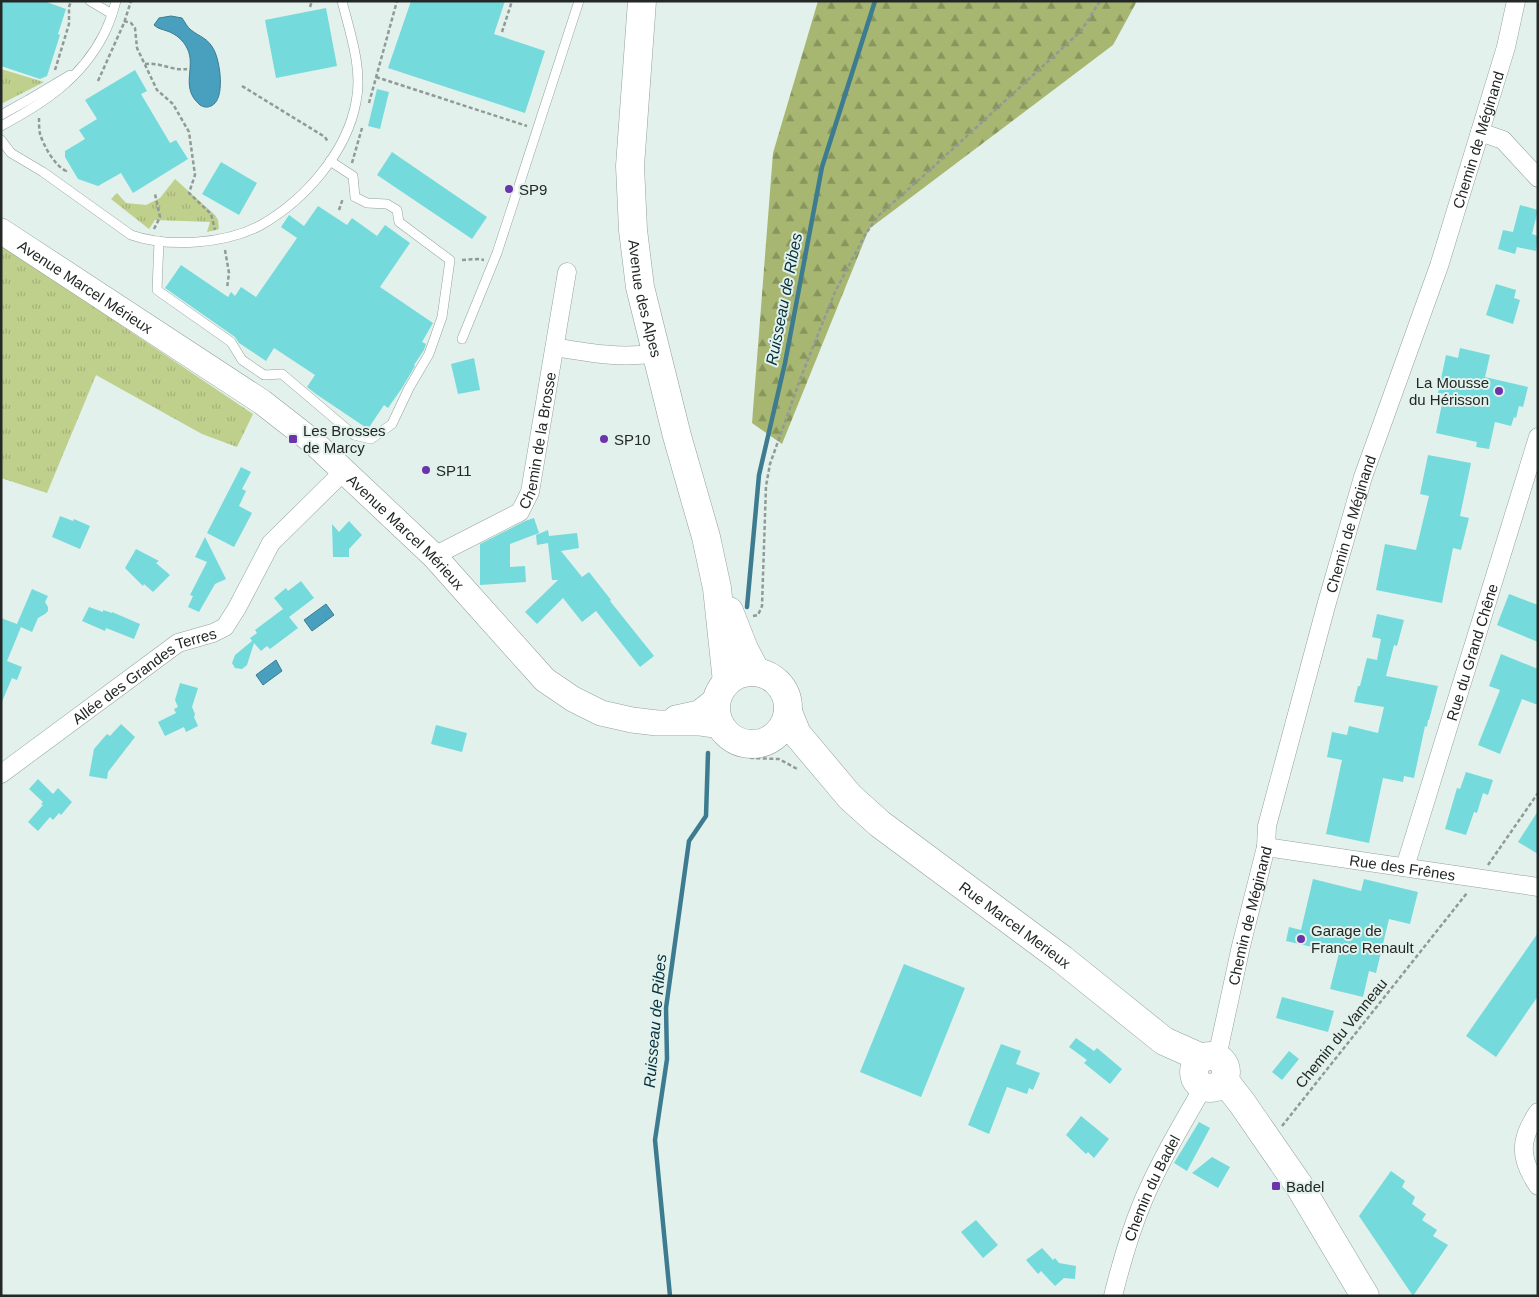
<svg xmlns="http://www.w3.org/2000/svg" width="1539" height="1297" font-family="Helvetica,sans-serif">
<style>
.grass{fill:url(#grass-tufts)}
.forest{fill:url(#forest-firs)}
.water{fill:#48a0be;stroke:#3d7c90}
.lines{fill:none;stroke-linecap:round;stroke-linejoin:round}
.stream{stroke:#3d7c90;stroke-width:4.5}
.building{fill:#75dadc}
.lane-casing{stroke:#93a19c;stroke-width:10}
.street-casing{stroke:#93a19c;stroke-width:19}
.secondary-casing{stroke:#93a19c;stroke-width:26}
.primary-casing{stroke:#93a19c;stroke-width:29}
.path{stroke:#909a96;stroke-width:2.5;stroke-dasharray:4 2.5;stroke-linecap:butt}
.lane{stroke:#fff;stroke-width:9}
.street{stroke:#fff;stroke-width:18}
.secondary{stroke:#fff;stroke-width:25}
.primary{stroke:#fff;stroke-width:28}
.poi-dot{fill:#6c34ab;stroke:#e2f1eb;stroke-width:2}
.labels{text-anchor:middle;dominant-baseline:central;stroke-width:4;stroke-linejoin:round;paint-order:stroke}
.street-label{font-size:15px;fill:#232826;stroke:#e2f1eb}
.poi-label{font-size:15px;fill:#232826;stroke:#e2f1eb;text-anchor:start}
.water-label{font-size:16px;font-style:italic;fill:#042f3c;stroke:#e2f1eb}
</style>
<defs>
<pattern id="grass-tufts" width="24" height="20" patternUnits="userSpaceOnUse" patternTransform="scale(1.25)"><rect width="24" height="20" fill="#bfcf8c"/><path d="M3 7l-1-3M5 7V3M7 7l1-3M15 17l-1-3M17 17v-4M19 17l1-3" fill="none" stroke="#a4b279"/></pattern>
<pattern id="forest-firs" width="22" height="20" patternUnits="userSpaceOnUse" patternTransform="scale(1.25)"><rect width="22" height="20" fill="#a7b771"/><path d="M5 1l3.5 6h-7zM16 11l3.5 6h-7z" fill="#88955d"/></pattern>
</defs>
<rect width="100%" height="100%" fill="#e2f1eb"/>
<!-- grass -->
<g class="grass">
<path d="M1,69L44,82L1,104Z"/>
<path d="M175,179L215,215L218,220L219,229L207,232L210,222L155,220L149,229L111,199L117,193L126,203L146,205L160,198Z"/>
<path d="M2,245L253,414L237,447L202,434L96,375L47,493L1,478V246Z"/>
</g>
<!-- forest -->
<path class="forest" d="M818,1H1137L1113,45L869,229L782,444L752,423L773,153Z"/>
<!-- water -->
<g class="water">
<path d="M171,16L182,18C185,22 187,27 191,30C200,37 208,38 214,50C220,61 226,100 211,106C207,108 203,107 200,105C179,87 197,67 187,48C183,40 176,34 167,31C162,29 158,29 154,25L159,18Z"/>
<path d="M326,604L334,615L312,631L304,620Z"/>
<path d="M276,660L282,671L263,685L256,675Z"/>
</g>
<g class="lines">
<!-- stream -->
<g class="stream">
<path d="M747,607L759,475L785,363L822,167L875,1"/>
<path d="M670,1296L655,1140L667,1059L666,1008L689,841L706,816L708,753"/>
</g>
</g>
<!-- building -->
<g class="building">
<path d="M1,1H44L66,9L58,34L60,35L47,76L40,79L1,66Z"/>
<path d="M411,1H505L494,34L545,51L525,113L388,68Z"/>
<path d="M326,8L337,66L276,78L265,20Z"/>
<path d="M135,70L147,91L141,94L170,143L176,140L188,159L133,193L121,173L98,186L78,179L65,157V151L85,139L79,130L97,119L85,100Z"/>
<path d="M377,89L389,92L380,129L368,126Z"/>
<path d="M392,152L487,217L472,239L377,175Z"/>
<path d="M221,162L257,183L239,215L202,194Z"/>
<path d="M1520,205L1538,210L1532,234L1538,236L1536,251L1517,247L1515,254L1498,249L1503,230L1513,232Z"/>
<path d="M318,206L347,225L352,218L377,236L385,225L410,243L380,287L433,323L422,342L426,344L424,350L414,365L415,366L402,388L388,408L384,405L368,429L316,394L307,387L315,375L274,348L266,361L239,343L235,337L165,288L181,265L228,297L231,292L235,296L241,287L256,297L297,238L281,227L289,215L304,226Z"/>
<path d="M1496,284L1516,290L1514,298L1520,300L1513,324L1486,315Z"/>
<path d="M1460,348L1490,355L1485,377L1528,387L1523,407L1519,406L1516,418L1514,417L1511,426L1495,422L1489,449L1476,447L1477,442L1436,433L1444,394L1438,393L1446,355L1458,358Z"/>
<path d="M474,358L480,390L458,394L451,364Z"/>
<path d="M1428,455L1471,463L1460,516L1469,518L1461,550L1453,548L1442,603L1376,590L1385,544L1416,550L1429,496L1420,494Z"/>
<path d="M241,467L251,472L242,489L246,491L239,506L252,513L234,547L207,533Z"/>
<path d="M60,516L73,521L74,519L90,526L80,549L52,537Z"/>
<path d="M534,518L539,533L510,544V567L525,566L526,582L480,585V544L525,521Z"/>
<path d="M349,521L362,535L349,549V557H333L332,524L339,532Z"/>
<path d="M548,530L549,536L577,533L579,548L561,551L582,577L589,572L611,600L610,601L654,656L640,667L596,611L582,622L563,598L537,624L525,612L558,580H552L548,543L537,545L536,535Z"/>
<path d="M205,537L226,579L215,584L199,612L188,607L193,596L190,595L207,562L195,557Z"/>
<path d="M136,549L159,561L156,563L170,575L153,592L144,584L143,586L125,568Z"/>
<path d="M301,581L314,598L289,617L298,628L270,649L267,646L261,651L254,643L247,665L242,669L235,668L232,663L235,655L252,641L250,638L257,633L255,630L283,609L274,598L286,588L288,591Z"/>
<path d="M32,589L48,596L45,602L48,607V611L45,614L38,618L32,632L21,627L7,661L22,667L17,680L12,678L1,704V618L17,624Z"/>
<path d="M1509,594L1538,605V642L1497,625Z"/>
<path d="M89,607L103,612V610L112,613V612L140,624L134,639L106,628L105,631L82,621Z"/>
<path d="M1377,614L1404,620L1397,646L1394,645L1386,676L1438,686L1429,720H1428L1427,727L1425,726L1414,778L1404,776L1403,782L1383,778L1369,843L1326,834L1342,760L1327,757L1332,732L1347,735L1349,726L1378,733L1384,707L1354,702L1358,686H1360L1367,658L1377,660L1381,639L1372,637Z"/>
<path d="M1501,654L1538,669V705L1522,699L1500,754L1478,745L1500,690L1489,686Z"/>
<path d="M180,683L198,688L192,707L195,714L194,717L198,726L186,732L184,727L165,736L158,722L176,713L174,709L178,707L175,700Z"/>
<path d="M121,724L135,737L108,772L107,779L89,776L94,749L107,734L110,736Z"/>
<path d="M436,725L467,733L462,752L431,744Z"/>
<path d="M1466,772L1493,780L1488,795L1483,793L1477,813L1474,812L1466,835L1445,829L1457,788L1460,789Z"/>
<path d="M38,779L53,794L58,788L72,802L61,815L59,813L53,820L50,817L38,831L28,822L43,805L41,804L43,802L29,789Z"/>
<path d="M1538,811V854L1518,842Z"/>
<path d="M1313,879L1361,891L1364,879L1418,892L1410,924L1389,919L1376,973L1369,971L1363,997L1330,989L1339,953L1286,941L1289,927L1301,930Z"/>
<path d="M1538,933V996L1496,1057L1466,1036Z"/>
<path d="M904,964L965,988L921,1097L860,1072Z"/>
<path d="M1282,997L1334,1011L1328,1032L1276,1018Z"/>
<path d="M1076,1038L1094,1051L1097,1048L1122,1069L1110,1084L1084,1063L1087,1060L1069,1047Z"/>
<path d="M1001,1044L1021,1051L1016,1064L1040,1073L1033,1090L1029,1088L1027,1094L1007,1087L989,1134L968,1125Z"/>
<path d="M1289,1051L1299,1059L1282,1080L1272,1072Z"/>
<path d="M1081,1116L1109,1139L1094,1158L1088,1152L1086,1154L1066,1135Z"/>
<path d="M1199,1122L1210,1128L1187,1171L1174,1163Z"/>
<path d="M1212,1157L1230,1167L1218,1188L1192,1173Z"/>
<path d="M1391,1171L1405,1181L1402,1187L1415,1197L1412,1204L1426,1214L1422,1220L1437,1230L1433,1236L1448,1245L1413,1296L1359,1216Z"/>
<path d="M976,1220L998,1245L983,1258L961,1232Z"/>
<path d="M1042,1248L1053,1260L1055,1258L1059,1263L1076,1266L1075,1279L1064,1278L1055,1286L1041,1271L1038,1274L1026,1260Z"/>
</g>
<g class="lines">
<!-- lane casing -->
<g class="lane-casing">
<g id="lane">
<path d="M90,1L112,14"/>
<path d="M1,115L28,100L70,75"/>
<path d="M1,126C44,103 81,79 104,34C109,24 113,12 116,1"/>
<path d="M1,140L11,153L43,172L131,235C169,248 226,244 261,225C305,200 347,152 356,102C363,69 350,33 342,1"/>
<path d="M159,241L157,290L231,342L242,360L264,375L282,374L354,435L371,439L392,424L409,388L429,354L442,317L450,260L399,222L397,210L387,204L367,203L355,197L353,176L330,161"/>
<path d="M462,339L497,253L579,1"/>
</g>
</g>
<!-- street casing -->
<g class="street-casing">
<g id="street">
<path d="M1480,132L1503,140L1538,178"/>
<path d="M555,347C589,353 622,359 656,353"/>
<path id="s1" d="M434,556L520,512L530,492L567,272"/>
<path id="s2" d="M1,774L178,643L213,633L225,627L237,608L271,543L344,471"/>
<path id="s3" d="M1266,847L1538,887"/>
<path id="s4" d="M1405,867L1538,437"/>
<path id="s5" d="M1217,1057L1241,946L1266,847L1267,826L1326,606L1363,477L1439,266L1506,47L1516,1"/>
<path d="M1538,1112C1519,1140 1519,1158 1538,1186"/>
<path id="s6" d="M1113,1296C1121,1264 1130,1232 1143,1201C1160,1161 1182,1124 1204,1086"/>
</g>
</g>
<!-- secondary casing -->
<g class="secondary-casing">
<g id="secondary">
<path id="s7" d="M1,231L262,402L312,441L434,556L545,680L573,699L601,713L632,720L657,723H699L720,726"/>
<path d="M676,718L699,713L717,699"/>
</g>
</g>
<!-- primary casing -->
<g class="primary-casing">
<g id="primary">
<path id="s8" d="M642,1L630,166L633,230L640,287L677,436L706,537L717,588L727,682"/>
<path d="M729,611L744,649L756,672"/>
<circle cx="752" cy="708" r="36"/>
<path id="s9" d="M788,712L797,734L850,797L880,824L1062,959L1164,1041L1202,1058"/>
<circle cx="1210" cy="1072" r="16"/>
<path d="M1224,1080L1242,1103L1300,1187L1365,1296"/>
</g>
</g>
<!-- path -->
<g class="path">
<path d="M310,7L312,1"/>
<path d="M124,21L131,23L135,28L137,48L157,90L173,104L189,132L195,175L189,193L211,214L215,230"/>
<path d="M502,32L512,1"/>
<path d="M145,64C160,62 172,71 187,69"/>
<path d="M55,70L69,24V7L71,1"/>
<path d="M376,77L527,126"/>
<path d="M98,81L124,23L131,1"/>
<path d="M242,86L325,137L328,142"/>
<path d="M369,103L397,1"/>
<path d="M39,118C39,123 39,129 40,134C44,146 54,165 66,171L64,173"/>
<path d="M352,163L362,128"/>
<path d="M339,210L343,198"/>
<path d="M154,229L160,217L155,194"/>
<path d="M225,250L229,273L227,288"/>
<path d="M462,260L478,259L484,260"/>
<path d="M753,616L758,615L762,606L766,486L770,464L801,377L835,292L865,235L878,216L931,169L1081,31L1100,1"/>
<path d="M720,745L733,752L752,758L779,759L799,770"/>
<path d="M1488,865L1538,793"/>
<path d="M1282,1126L1467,893"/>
</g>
<!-- lane -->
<use href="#lane" class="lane"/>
<!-- street -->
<use href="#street" class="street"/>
<!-- secondary -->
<use href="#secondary" class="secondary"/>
<!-- primary -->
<use href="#primary" class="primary"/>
</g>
<!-- markers -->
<g class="poi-dot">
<circle cx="509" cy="189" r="5"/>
<circle cx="1499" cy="391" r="5"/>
<rect x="288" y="434" width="10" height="10" rx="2.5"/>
<circle cx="604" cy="439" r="5"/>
<circle cx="426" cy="470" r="5"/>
<circle cx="1301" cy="939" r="5"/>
<rect x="1271" y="1181" width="10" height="10" rx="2.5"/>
</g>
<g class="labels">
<!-- street labels -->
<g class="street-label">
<text stroke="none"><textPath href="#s5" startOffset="955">Chemin de Méginand</textPath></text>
<text stroke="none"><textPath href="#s7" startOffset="101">Avenue Marcel Mérieux</textPath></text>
<text stroke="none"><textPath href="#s8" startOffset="299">Avenue des Alpes</textPath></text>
<text stroke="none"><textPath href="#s1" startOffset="171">Chemin de la Brosse</textPath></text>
<text stroke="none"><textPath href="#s5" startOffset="550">Chemin de Méginand</textPath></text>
<text stroke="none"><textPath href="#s7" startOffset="506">Avenue Marcel Mérieux</textPath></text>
<text stroke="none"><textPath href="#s4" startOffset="225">Rue du Grand Chêne</textPath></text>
<text stroke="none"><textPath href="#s2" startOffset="175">Allée des Grandes Terres</textPath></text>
<text stroke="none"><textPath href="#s3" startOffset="138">Rue des Frênes</textPath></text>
<text stroke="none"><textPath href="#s5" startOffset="145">Chemin de Méginand</textPath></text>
<text stroke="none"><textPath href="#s9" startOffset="315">Rue Marcel Merieux</textPath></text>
<text transform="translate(1341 1033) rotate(-51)">Chemin du Vanneau</text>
<text stroke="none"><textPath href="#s6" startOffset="115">Chemin du Badel</textPath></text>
</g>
<!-- poi labels -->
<g class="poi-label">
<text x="519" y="189">SP9</text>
<text x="1489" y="382" text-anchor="end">La Mousse<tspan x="1489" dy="17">du Hérisson</tspan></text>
<text x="303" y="430">Les Brosses<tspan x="303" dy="17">de Marcy</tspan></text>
<text x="614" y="439">SP10</text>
<text x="436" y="470">SP11</text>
<text x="1311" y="930">Garage de<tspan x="1311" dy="17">France Renault</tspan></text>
<text x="1286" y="1186">Badel</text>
</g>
<!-- water labels -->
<g class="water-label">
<text transform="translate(784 299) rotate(-79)">Ruisseau de Ribes</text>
<text transform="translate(655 1021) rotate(-85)">Ruisseau de Ribes</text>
</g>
</g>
<!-- border -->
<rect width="1539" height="1297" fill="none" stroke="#232826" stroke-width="5"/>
</svg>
